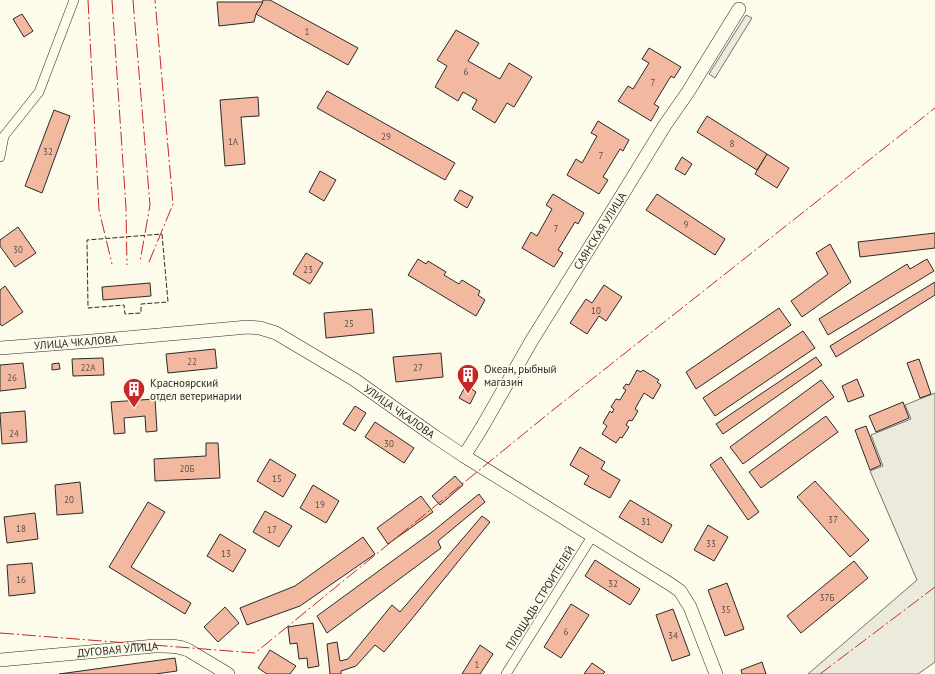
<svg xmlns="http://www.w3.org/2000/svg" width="935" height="674" font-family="'PT Sans',sans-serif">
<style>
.green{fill:#ecebdb;stroke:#74746e}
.parking{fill:#eceadb;stroke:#74746e}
.building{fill:#f2b8a0;stroke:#2b2b2b}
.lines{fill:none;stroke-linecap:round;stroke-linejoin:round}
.street-casing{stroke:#2b2b2b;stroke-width:10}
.secondary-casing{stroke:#2b2b2b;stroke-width:14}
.street{stroke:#fdfbea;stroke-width:9}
.secondary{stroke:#fdfbea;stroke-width:13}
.fence{stroke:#2b2b2b;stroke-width:1;stroke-dasharray:5 2;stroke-linecap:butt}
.power{stroke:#c62828;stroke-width:1;stroke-dasharray:14 3 2 3;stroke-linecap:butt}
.labels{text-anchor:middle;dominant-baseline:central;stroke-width:3;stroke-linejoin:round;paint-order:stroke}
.number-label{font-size:9px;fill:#5d4e48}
.street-label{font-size:11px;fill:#2b2b2b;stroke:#fdfbea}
.poi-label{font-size:11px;fill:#2b2b2b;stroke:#fdfbea;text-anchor:start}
</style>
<rect width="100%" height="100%" fill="#fdfbea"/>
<!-- green -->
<path class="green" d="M935,393V662L918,674H808L917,580L870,471L883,466L871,435L911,419L905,405Z"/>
<!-- parking -->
<path class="parking" d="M746,15L752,18L715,78L709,74Z"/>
<!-- building -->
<g class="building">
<path d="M263,0H270L358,48L348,65L256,14Z"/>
<path d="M217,2H263L256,14L254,22L219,26Z"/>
<path d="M22,14L33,31L24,37L13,19Z"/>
<path d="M456,30L479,43L468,61L500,79L509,63L532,77L514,107L507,103L495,123L472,109L477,100L463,92L458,101L435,87L447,66L437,60Z"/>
<path d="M649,48L681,67L674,78L671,76L654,104L659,107L651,121L618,101L628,86L633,89L649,63L642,59Z"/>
<path d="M327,91L455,163L445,180L317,108Z"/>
<path d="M258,97L259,116L241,117L245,164L225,166L220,100Z"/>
<path d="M54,110L70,116L42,193L25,186Z"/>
<path d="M707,116L767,154L757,170L697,132Z"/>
<path d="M598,121L629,140L623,151L620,149L603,177L608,180L599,194L567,175L576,159L582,163L597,136L591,133Z"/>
<path d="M767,154L789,168L777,188L755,174Z"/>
<path d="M682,157L692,164L685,175L675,169Z"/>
<path d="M320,171L336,180L324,201L309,192Z"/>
<path d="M460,190L473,197L467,208L454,200Z"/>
<path d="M553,194L584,213L578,224L575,222L558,250L563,253L554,267L522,248L531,232L537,236L552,209L546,205Z"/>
<path d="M657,194L725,239L715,255L646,210Z"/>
<path d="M18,227L36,253L15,267L0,246V240Z"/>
<path d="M935,233V248L860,257L858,242Z"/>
<path d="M830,244L851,282L802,317L791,301L828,274L816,253Z"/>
<path d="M306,253L323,263L310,284L293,274Z"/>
<path d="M418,259L426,264L428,261L446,272L444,275L459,284L462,280L480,291L478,295L485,300L476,316L408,275Z"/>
<path d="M927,259L934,271L828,335L819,319L907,264L910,269Z"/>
<path d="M935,282V295L836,357L830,346Z"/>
<path d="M150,283L151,296L103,300L102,287Z"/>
<path d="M604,285L622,297L606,321L599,316L587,334L570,323L586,299L592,303Z"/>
<path d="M5,286L23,312L2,326L0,324V290Z"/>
<path d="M779,308L791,325L696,389L686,372Z"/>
<path d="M372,309L374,333L326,338L324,313Z"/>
<path d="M803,331L815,348L715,416L703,398Z"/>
<path d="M215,349L217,368L168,373L166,354Z"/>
<path d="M441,353L443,377L396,382L393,357Z"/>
<path d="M816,357L822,365L723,434L716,424Z"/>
<path d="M103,358L104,375L73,376L72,359Z"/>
<path d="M919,359L931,394L920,398L907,363Z"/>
<path d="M23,363L26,388L0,391V365Z"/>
<path d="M59,363L60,369L52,370V364Z"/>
<path d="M637,370L641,372L643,370L659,380L657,382L661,385L653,399L644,393L635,409L638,411L632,421L629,420L626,425L629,427L622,438L620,437L616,443L602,434L607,426L603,423L610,411L612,413L614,409L611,407L616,399L620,400L626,390L623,388L626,384L629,385Z"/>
<path d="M857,379L864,396L848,402L842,386Z"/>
<path d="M821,380L834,397L743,464L730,447Z"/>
<path d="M466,385L476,392L470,404L459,398Z"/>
<path d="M155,399L157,431L146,432L145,416L124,418L125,433L114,434L111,402Z"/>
<path d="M903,402L909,418L876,432L869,416Z"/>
<path d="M355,406L366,413L355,431L343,424Z"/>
<path d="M25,411L27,442L2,444L0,413Z"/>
<path d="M826,416L838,432L761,488L749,472Z"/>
<path d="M375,422L414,448L404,463L365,437Z"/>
<path d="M866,426L881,465L870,470L855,430Z"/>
<path d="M206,443H218L220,478L155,481L154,459L206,456Z"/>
<path d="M580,447L605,462L601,469L620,480L610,498L584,484L589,476L570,465Z"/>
<path d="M721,457L759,512L748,520L710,465Z"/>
<path d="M270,459L296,475L283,497L257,481Z"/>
<path d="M455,476L463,485L440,505L432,496Z"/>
<path d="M815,481L869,540L850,557L797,497Z"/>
<path d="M80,482L83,513L57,515L55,485Z"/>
<path d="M313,485L339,501L326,523L300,508Z"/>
<path d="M479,494L485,502L438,541L441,548L327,633L317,616L432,532Z"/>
<path d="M421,496L433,512L388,544L377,528Z"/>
<path d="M630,500L672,525L662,543L619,517Z"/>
<path d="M148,502L165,512L131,567L191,603L185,614L109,567Z"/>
<path d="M265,511L292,526L279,547L253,532Z"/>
<path d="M35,513L38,539L7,543L4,517Z"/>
<path d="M482,516L490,522L411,620L384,652L375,645L356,666L341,671V674H330L327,644L337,642L340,661L348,659L392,605L400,612Z"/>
<path d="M708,525L728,537L714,561L694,550Z"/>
<path d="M220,534L246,550L233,572L207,556Z"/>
<path d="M363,537L375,554L300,606L247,625L240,608L295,586Z"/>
<path d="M595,560L640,589L630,605L585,576Z"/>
<path d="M854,561L868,578L801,633L787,616Z"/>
<path d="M32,563L35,593L9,596L7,565Z"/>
<path d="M727,583L744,629L725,636L708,590Z"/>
<path d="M571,604L589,615L561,658L544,647Z"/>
<path d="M225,607L239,623L218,642L204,627Z"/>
<path d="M673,609L690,655L672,661L656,615Z"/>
<path d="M313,623L319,666L308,668L307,658L299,659L297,643L290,644L288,627Z"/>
<path d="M480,645L493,654L480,674H462Z"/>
<path d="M270,650L296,666L290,674H267L258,668Z"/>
<path d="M175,658L177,671L155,674H59Z"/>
<path d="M762,662L766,674H742L741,670Z"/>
<path d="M592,663L605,672L603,674H584Z"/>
</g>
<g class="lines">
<!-- street casing -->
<g class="street-casing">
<g id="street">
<path d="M0,157L4,136L39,92L74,0"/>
<path d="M506,674L593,535"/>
</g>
</g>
<!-- secondary casing -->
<g class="secondary-casing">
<g id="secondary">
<path id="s1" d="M0,348L92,341L248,327L260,328L276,333L355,380L434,436L464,456L670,584L680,591L690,607L716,674"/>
<path id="s2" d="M464,456L481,429L532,340L611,213L665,125L688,92L739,9"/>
<path id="s3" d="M0,660L155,646C166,646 177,645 188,650L228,674"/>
</g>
</g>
<!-- street -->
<use href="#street" class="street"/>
<!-- secondary -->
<use href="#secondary" class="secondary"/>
<!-- fence -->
<path class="fence" d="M162,234L168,302L141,304V313L125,314L124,305L88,308L87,240Z"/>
<!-- power -->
<g class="power">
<path d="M88,0L99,210L112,264"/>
<path d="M112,0L126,208L127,265"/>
<path d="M133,0L150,205L140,262"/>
<path d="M149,262L173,204L155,0"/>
<path d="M0,633L255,653L548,414L935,108"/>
<path d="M820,674L935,587"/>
</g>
</g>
<!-- icons -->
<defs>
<g id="building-pin" transform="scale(1.15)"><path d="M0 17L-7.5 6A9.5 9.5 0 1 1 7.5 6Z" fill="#c62828" stroke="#fdfbea"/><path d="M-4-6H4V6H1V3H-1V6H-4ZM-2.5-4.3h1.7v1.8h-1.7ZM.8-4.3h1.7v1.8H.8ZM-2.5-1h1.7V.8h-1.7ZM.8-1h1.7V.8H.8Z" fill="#fff"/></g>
</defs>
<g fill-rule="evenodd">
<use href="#building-pin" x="468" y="375"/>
<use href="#building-pin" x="134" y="389"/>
</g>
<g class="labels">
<!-- number labels -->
<g class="number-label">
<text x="307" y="31">1</text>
<text x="466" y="71">6</text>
<text x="653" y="82">7</text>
<text x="386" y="136">29</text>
<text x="233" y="141">1А</text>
<text x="732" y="143">8</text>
<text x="48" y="151">32</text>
<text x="601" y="155">7</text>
<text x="686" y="224">9</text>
<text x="556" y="228">7</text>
<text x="18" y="249">30</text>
<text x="308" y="269">23</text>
<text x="596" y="310">10</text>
<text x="349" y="323">25</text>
<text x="192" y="361">22</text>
<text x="88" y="367">22А</text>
<text x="418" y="367">27</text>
<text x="12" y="377">26</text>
<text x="14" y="433">24</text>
<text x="389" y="443">30</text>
<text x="187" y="468">20Б</text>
<text x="277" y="478">15</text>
<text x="69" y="499">20</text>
<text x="320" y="504">19</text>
<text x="833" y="519">37</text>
<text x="646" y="521">31</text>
<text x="21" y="528">18</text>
<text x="272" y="529">17</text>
<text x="711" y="543">33</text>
<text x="226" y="553">13</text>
<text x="21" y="579">16</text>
<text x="613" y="583">32</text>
<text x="827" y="597">37Б</text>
<text x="726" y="609">35</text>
<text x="566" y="631">6</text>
<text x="673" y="635">34</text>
<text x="477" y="664">1</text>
</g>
<!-- street labels -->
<g class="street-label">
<text stroke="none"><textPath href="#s2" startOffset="263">САЯНСКАЯ УЛИЦА</textPath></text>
<text stroke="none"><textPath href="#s1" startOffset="76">УЛИЦА ЧКАЛОВА</textPath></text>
<text stroke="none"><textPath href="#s1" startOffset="424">УЛИЦА ЧКАЛОВА</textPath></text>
<text transform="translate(540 598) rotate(-58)">ПЛОЩАДЬ СТРОИТЕЛЕЙ</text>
<text stroke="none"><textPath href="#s3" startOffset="118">ДУГОВАЯ УЛИЦА</textPath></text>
</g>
<!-- poi labels -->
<g class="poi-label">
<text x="484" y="369">Океан, рыбный<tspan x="484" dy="13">магазин</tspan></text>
<text x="150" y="383">Красноярский<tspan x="150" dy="13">отдел ветеринарии</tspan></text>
</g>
</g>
</svg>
